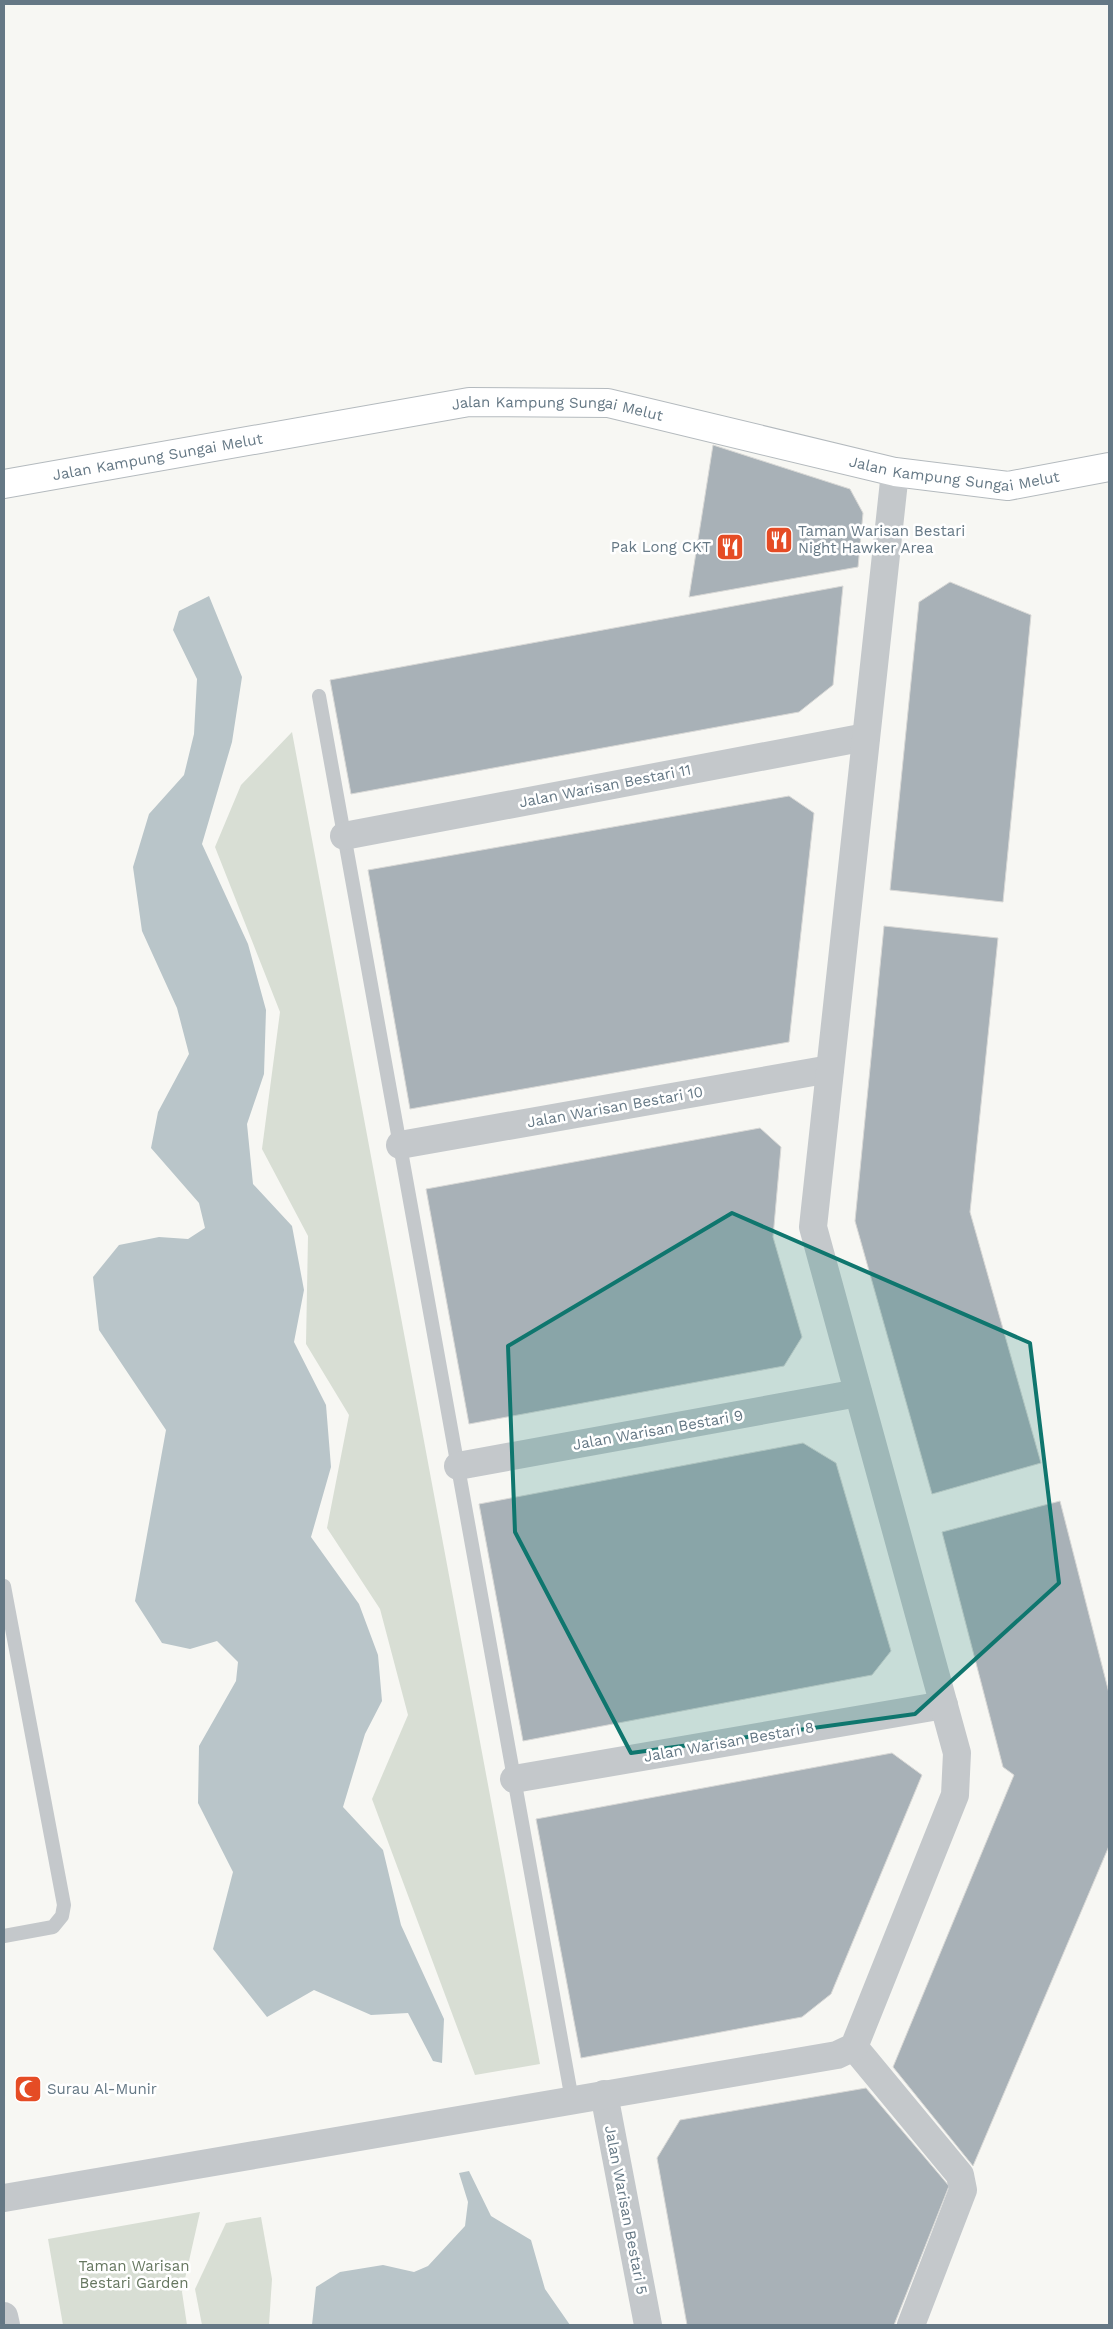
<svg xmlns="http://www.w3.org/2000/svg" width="1113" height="2329" font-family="'Work Sans',sans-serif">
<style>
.green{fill:#d8ded4}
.water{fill:#b9c5c9}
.building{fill:#a8b1b7;stroke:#d8d8d6}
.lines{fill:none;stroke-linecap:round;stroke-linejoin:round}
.secondary-casing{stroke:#b4babe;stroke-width:30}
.lane{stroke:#c4c8cb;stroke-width:14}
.street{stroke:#c4c8cb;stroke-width:28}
.secondary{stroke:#fff;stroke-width:28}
.marked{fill:#0f766e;fill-opacity:0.2;stroke:#0f766e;stroke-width:4;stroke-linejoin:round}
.labels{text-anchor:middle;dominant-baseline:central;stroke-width:5;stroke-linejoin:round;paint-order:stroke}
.street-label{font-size:15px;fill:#657885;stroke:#fff}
.poi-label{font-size:15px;fill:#657885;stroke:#fff;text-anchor:start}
.park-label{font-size:15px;fill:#667760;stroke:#fff}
</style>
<rect width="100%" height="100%" fill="#f7f7f3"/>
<!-- green -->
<g class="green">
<path d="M292,732L540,2064L475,2075L372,1799L408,1715L380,1609L327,1528L349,1415L306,1344L308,1236L262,1149L280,1012L215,847L241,785Z"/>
<path d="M200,2212L182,2292L187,2325H63L48,2239Z"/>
<path d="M261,2217L272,2279L269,2325H202L195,2289L226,2223Z"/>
</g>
<!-- water -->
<g class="water">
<path d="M209,596L242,677L232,742L202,844L248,944L266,1010L264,1074L247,1124L253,1184L292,1226L304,1290L294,1342L326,1405L331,1467L311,1537L359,1604L378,1655L382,1701L365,1734L343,1807L383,1850L401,1925L444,2019L442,2063L433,2061L408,2013L371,2015L314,1990L267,2017L213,1949L233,1872L198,1803L199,1746L236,1681L238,1662L217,1641L190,1649L162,1643L135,1601L166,1430L99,1330L93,1277L119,1245L159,1237L188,1239L205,1228L199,1203L151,1148L158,1112L189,1054L177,1008L142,931L133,867L149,814L184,775L194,734L197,679L173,630L179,611Z"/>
<path d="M469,2171L491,2216L531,2240L545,2289L570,2325H312L316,2287L340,2272L383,2265L414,2272L428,2266L465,2226L468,2202L459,2173Z"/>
</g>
<!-- building -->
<g class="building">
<path d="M713,445L850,489L863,513L858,567L689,597Z"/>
<path d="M950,582L1031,615L1003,902L890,890L919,602Z"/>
<path d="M843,586L833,685L799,712L351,794L330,680Z"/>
<path d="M789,796L814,813L789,1042L410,1109L368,870Z"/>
<path d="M884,926L998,938L970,1212L1041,1463L932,1494L855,1221Z"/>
<path d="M760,1128L781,1147L773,1237L802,1337L784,1366L469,1424L426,1189Z"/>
<path d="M803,1443L836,1463L891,1651L872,1675L523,1741L479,1504Z"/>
<path d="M1060,1501L1109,1693V1846L973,2166L893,2067L1014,1775L1003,1767L942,1532Z"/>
<path d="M892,1753L922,1775L831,1994L802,2017L581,2058L536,1819Z"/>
<path d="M866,2088L949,2186L894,2325H687L657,2158L680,2120Z"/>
</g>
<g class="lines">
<!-- secondary casing -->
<g class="secondary-casing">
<g id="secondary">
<path id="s1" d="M4,484L469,402L608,403L895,472L1008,486L1109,467"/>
</g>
</g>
<!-- lane -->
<g class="lane">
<path d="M319,696L572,2100"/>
<path d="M4,1586L64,1905L62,1916L53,1927L4,1936"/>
</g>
<!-- street -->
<g class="street">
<path d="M344,836L866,737"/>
<path d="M400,1145L830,1069"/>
<path d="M458,1466L858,1393"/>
<path d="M514,1779L944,1705"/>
<path d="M854,2047L960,2175L963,2190L911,2325"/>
<path d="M604,2094L648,2325"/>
<path d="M4,2198L837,2055L854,2047L955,1795L957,1753L813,1227L895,472"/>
<path d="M4,2316L6,2325"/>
</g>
<!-- secondary -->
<use href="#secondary" class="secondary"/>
</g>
<!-- marked area -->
<path class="marked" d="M732,1213L1030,1343L1059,1583L915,1714L631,1753L515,1532L508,1346Z"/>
<!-- icons -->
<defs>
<g id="restaurant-square" transform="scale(1.4375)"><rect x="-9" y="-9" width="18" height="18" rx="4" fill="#e54c25" stroke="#fff"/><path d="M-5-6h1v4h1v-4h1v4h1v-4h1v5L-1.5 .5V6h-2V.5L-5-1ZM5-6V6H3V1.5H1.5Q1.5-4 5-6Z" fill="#fff"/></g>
<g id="mosque-square" transform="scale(1.4375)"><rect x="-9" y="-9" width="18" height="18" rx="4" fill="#e54c25" stroke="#fff"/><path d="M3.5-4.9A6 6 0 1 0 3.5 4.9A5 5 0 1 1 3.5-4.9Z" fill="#fff"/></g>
</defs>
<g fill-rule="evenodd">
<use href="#restaurant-square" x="779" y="540"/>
<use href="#restaurant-square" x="730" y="547"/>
<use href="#mosque-square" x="28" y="2089"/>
</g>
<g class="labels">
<!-- street labels -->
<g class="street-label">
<text stroke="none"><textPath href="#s1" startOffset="561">Jalan Kampung Sungai Melut</textPath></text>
<text stroke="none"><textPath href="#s1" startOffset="156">Jalan Kampung Sungai Melut</textPath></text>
<text stroke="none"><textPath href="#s1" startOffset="966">Jalan Kampung Sungai Melut</textPath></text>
<text transform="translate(605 786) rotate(-11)">Jalan Warisan Bestari 11</text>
<text transform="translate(615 1107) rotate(-10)">Jalan Warisan Bestari 10</text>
<text transform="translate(658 1430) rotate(-10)">Jalan Warisan Bestari 9</text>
<text transform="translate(729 1742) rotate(-10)">Jalan Warisan Bestari 8</text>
<text transform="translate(626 2210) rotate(79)">Jalan Warisan Bestari 5</text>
</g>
<!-- poi labels -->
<g class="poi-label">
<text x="798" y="531">Taman Warisan Bestari<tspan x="798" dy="17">Night Hawker Area</tspan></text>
<text x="711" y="547" text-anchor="end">Pak Long CKT</text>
<text x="47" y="2089">Surau Al-Munir</text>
</g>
<!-- park labels -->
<g class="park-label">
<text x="134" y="2266">Taman Warisan<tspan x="134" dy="17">Bestari Garden</tspan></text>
</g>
</g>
<!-- border -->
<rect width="1113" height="2329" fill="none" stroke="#657885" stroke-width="10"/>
</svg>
